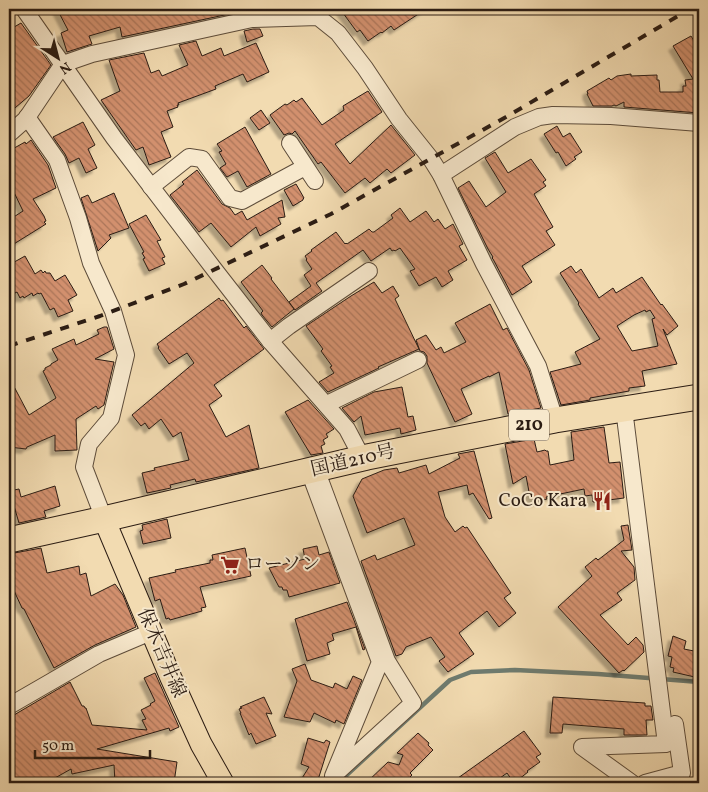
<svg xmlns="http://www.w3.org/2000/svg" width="708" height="792" font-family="Vollkorn,'Noto Serif JP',serif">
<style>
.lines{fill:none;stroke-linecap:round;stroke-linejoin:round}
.stream{stroke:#6e7b6f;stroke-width:4.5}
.building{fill:url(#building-back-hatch);stroke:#2b1c13;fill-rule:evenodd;filter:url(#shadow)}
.minor-casing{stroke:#5d4c3a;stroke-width:18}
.major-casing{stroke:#2b1c13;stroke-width:23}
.highway-casing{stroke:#2b1c13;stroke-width:27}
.minor{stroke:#f7e8cc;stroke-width:16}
.major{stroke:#f2dbb1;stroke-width:21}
.highway{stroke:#f2dbb1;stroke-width:25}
.rail{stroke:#2b1c13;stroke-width:4;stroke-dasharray:9 9;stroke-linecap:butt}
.labels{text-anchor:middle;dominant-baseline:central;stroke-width:4;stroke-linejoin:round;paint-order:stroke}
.shield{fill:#f7e8cc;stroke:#68594a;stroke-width:1}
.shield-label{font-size:18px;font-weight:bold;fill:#2b1c13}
.street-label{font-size:19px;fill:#2b1c13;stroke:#f7e8cc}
.poi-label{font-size:19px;fill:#2b1c13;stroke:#f7e8cc;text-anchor:end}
</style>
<defs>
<pattern id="building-back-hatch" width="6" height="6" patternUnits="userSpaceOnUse" patternTransform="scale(1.25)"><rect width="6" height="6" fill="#d2906e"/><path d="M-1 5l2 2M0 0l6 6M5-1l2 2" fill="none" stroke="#ab7559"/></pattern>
<filter id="shadow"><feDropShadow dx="-4.5" dy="4.5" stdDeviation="1" flood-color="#0004"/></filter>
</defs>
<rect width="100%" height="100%" fill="#f2dbb1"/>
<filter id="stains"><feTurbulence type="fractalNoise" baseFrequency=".004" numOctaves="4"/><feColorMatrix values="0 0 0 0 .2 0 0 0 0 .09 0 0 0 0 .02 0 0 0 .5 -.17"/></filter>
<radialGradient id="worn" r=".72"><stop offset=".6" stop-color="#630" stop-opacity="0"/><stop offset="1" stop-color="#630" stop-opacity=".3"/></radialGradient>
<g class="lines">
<!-- stream -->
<path class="stream" d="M338,783L450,680L471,672L515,670L598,674L699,682"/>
</g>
<!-- building -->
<g class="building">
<path d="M57,9H135L136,13L151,9H243V11L122,37L120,27L89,36L92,44L67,52L61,33L68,30Z"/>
<path d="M340,9H426L394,30L391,26L382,33L381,32L368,41L360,30L357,32Z"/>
<path d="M21,23L51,65L29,96L9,113V30Z"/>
<path d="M253,29H260L263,36L247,42L244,31Z"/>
<path d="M691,36L699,49V113L624,107V102L616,106L614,105L612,106H593L587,94H588L587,91L609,78L611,80L617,76L631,74V76L657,75V80H659L660,92H683V86H686L685,80L693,79L673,46Z"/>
<path d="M196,41L202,56L221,48L224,56L256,43L269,72L247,82L243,74L215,86L216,89L178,103L179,105H177L178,107L167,111L173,127L161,132L171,157L149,165L143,147L136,150L101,100L120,91L109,60L144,53L151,73L159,70L162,76L188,65L179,45Z"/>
<path d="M368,91L382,112L335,144L350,164L391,125L415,155L391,173L387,169L370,183L365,178L345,193L321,162L318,164L295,131L292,134L289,133L284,135L270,115L285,104L287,105L294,100L296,102L302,98L322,125L344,110L343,106Z"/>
<path d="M261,110L270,123L259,130L250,118Z"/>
<path d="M83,122L95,145L88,149L97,168L86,173L79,158L69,163L65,154L53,137Z"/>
<path d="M557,126L563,137L570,133L582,152L574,157L576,159L566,166L558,152L556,153L544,134Z"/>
<path d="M245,127L271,174L247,187L238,171L227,177L220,168L226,164L219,152L222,151L217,144Z"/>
<path d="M31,140L48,165L56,188L33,199L44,216L46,221L44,222L46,224L9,247V220L23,211L9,182V151L25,142L26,144Z"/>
<path d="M495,152L508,173L531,159L546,180L543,182L546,186L534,194L553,227L546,231L555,245L522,266L532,282L512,295L493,259L492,258L493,257L488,249L458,188L469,181L486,207L506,192L485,158Z"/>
<path d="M197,170L222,204L230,208L235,215L242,211L247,220L282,200L285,217L278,218L281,224L260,236L256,227L231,247L211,223L199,232L170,195L184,184L182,182Z"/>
<path d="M296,184L304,198L303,199V200L293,206L284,190Z"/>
<path d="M114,193L129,228L109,235L111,238L98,251L81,198L88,195L92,203Z"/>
<path d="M400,208L410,222L426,211L434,222L438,219L445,229L453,224L463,244L459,246L467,260L448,271L453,280L442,287L436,277L419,286L410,271L415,269L400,248L395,251L394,250L392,251L390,248L371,261L363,250L316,283L322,291L295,310L289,302L311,286L304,275L312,269L306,260L307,259L305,256L312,251L311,250L336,232L345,244L346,243L347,244L369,229L372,232H374L393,218L391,215Z"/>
<path d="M146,215L161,240L157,241L165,257L162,258L165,264L149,271L143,259L145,258L142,253L144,252L129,224Z"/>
<path d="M25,256L35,274L41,270L43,273L45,271L46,273H50L55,281L65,275L77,295L68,300L73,311L58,317L54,308L50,310L41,293L39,294L38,293L33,296L32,293L24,298L23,296L20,298L17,292L15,293L9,282V265Z"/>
<path d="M262,265L272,278L271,279L294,309L272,327L262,315L261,313L263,311L241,282Z"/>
<path d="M571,266L576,273L581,269L599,298L613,288L616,293L642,277L661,305L662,304L678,326L667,335L663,329L677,364L642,371L645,386L629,388V391L590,398V400L561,405L550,372L581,364L575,352L600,339L578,304L579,303L560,273ZM645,310L646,312L650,310L655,318L652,319L658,346L632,351L617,326L634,315Z"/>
<path d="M374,282L382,293L393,286L399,296L395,299L419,349L378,367L379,368L328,392L319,382L334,373L330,367L332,366L321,351L323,349L306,326L351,296Z"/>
<path d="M219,298L221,301L223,300L244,328L246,326L264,349L214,385L222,396L209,405L226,437L249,425L259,468L196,482L195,479L170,485L171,488L147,493L142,473L155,470L154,468L189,460L181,432L173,437L161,419L149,429L145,423L141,426L132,415L194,363L187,353L169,364L158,348L159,347L157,344Z"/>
<path d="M490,304L503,330L507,328L529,370L541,408L508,414L499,372L489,377V376L461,389L472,414L455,422L427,363V356L424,352L420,351L416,340L426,335L436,350L441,347L444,353L466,342L455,323Z"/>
<path d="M104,327H107L114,349L95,359L114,362L104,405L98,409L96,406L76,419L77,450L55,451V435L27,447L26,449L9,447V377L29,415L56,398L43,371L45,370V368L51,365V364L58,360L52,349L74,339L76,345L99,334L97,330Z"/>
<path d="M402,387L408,417L413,416L416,430L401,434L400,428L365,435L361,416L354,422L342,408L374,392Z"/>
<path d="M308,400L334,429L326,434L328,437L323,440L325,444L321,446L323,453L311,455L285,412Z"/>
<path d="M604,427L609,463L620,462L624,498L593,502L592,495L585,496L584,489L546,497L547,499L533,502L532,496L530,497L526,476L513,484L505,444L534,439L537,452L545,450L546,451H548L550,465L574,460L571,432Z"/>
<path d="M474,451L492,518L489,519L473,493L469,495L467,485L438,492L445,517L455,532L463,526L465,528L467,527L511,593L504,598L516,613L499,627L487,611L459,633L474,654L448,672L439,661L445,657L431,637L406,647L402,654L396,656L361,561L375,555L377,560L415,545L404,518L367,533L353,496L362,479L384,470L397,468L399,473L426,465L429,474L460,458L458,454Z"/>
<path d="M55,486L60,506L44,511L46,517L19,523L14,506L9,507V491L19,489L21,497Z"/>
<path d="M167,519L171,538L143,544L140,531L143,530L142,525Z"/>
<path d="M628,525L632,550L621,551L634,567L635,580L617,593L622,600L600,615L628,645L636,637L643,645L644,652L624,671L623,670L619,673L558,607L592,576L585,567L596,558L598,560L624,540L621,526Z"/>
<path d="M317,546L319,555L329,552L340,583L289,597L287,590H283L282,587H279L269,568L305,559L303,549Z"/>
<path d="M41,548L47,573L79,566L80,575L86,573L91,596L115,584L123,595L136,627L95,645L54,668L24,609L22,608L9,580V554Z"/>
<path d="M245,548L251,576L200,587L206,607L201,608L202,611L170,620L169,618L166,619L160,599L155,601L149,578L176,572L175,570L210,563V560H213L212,555Z"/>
<path d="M347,602L365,649L363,650L356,627L332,634L334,640L327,643L330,654L307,661L295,619Z"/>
<path d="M673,636L686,641L684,649L699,652V678L673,672L674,668L670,667L672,657L668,656Z"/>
<path d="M305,664L311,680L333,688L335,683L347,689L353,676L362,680L344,724L336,720L335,723L314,713L310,722L284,717L297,681L292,669Z"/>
<path d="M155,673L179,727L170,731L169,728L97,749L177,762L174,783H115L114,765L72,774L71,769L46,783H16L9,771V716L14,715L70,682L82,706H84L85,708H86L92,725L147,730L142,720L146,719L141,710L151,705L150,704L155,701L144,678Z"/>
<path d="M264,697L272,714L266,713L276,736L256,744L251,733L249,735L240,713H241L239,709L242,708L240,707Z"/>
<path d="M553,697L645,703V706H651L653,720H646L647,735H624V729L563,724L562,733H550Z"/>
<path d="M524,731L541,754L536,757L540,762L527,771L528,772L514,783L507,773L493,783H451Z"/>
<path d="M418,733L429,743L428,745L433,750L410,773L412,775L404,783H366L388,762L399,765L403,755L397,753Z"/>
<path d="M308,738L324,743L326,740L330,742L317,783H299L309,767L301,764Z"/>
</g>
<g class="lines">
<!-- minor casing -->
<g class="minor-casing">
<g id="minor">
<path d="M24,9L114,138L214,269L270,341L347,429L358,450L360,459"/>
<path d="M27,117L57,160L78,218L91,263L113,311L126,355L111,418L89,444L84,467L104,519"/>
<path d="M9,134L26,119L63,64L92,54L252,19L318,17L338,33L365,68L399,119L431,159L441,175L484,264L538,366L555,420"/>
<path d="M290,143L315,181"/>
<path d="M441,175L515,127L539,117L553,115L611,116L699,123"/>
<path d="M151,187L189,157L202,159L230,198L242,201L305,167"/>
<path d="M270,341L289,326L369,271"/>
<path d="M327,404L418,360"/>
<path d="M624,409L666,744L582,747L632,783"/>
<path d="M309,471L380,662L333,776L413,703L387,661L316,469"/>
<path d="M9,706L99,654L151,632"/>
<path d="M645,783L682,773L675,724"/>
</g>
</g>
<!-- major casing -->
<g class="major-casing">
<path id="major" d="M104,519L171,678L201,744L223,783"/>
</g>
<!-- highway casing -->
<g class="highway-casing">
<path id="highway" d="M9,540L104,519L367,457L555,420L699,397"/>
</g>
<!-- minor -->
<use href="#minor" class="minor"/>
<!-- major -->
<use href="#major" class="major"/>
<!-- highway -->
<use href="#highway" class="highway"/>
<!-- rail -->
<path class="rail" d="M9,346L100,316L184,284L331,214L506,117L690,9"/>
</g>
<!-- icons -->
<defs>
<g id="restaurant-bare" transform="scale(1.5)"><path d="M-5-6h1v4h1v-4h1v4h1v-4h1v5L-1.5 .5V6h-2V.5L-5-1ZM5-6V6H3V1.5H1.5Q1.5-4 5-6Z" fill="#8f2418" stroke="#f7e8cc" stroke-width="2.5" paint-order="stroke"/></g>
<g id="supermarket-bare" transform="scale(1.5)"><path d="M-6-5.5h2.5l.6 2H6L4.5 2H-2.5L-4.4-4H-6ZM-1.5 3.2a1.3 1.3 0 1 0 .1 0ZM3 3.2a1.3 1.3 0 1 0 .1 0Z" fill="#8f2418" stroke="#f7e8cc" stroke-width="2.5" paint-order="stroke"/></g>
</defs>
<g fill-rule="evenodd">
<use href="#restaurant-bare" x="602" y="501"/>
<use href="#supermarket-bare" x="230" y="565"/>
</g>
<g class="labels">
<!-- shield labels -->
<rect class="shield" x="509" y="409.5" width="40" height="31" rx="4"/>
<g class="shield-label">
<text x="529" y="425">210</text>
</g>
<!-- street labels -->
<g class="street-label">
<text transform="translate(353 461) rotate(-13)">国道210号</text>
<text transform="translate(161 653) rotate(67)">保木吉井線</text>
</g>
<!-- poi labels -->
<g class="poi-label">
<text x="587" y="501">CoCo Kara</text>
<text x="245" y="565" text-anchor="start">ローソン</text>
</g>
</g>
<!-- margin -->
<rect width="708" height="792" fill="none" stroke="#f2dbb1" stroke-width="30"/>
<rect x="10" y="10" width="688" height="772" fill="none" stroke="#2b1c13" stroke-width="2.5"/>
<rect x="15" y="15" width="678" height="762" fill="none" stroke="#2b1c13"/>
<!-- north arrow -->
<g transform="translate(58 58) rotate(144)" stroke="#f7e8cc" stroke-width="4" paint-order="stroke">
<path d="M0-4L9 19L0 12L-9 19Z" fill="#2b1c13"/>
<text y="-8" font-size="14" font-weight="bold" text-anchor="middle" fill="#2b1c13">N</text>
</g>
<!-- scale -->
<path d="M35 750v8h115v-8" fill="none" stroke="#2b1c13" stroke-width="2.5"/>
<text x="42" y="750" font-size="15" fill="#2b1c13" stroke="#f7e8cc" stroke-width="4" paint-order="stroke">50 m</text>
<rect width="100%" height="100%" filter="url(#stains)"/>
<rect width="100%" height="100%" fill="url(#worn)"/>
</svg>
